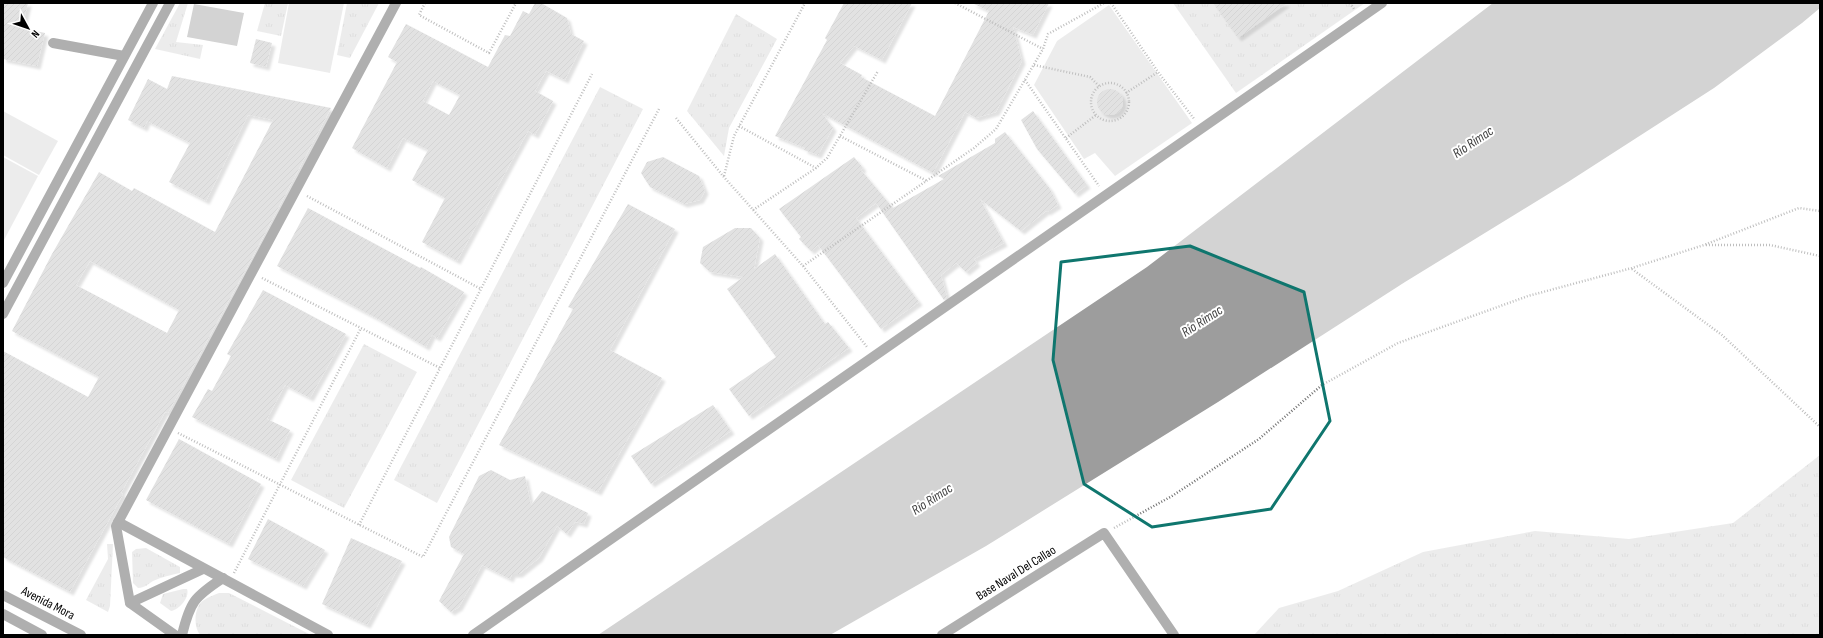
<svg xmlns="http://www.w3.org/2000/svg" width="1823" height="638" font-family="'Sofia Sans Condensed',sans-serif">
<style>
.grass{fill:url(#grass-tufts)}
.green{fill:#d6d6d6}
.water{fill:#9d9d9d}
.building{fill:url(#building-hatch);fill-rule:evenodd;filter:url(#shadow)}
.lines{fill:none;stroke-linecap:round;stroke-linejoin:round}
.path{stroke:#717171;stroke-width:2.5;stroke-dasharray:1 2;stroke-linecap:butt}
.minor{stroke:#4f4f4f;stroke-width:10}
.marked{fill:none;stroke:#0f766e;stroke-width:3;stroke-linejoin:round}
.labels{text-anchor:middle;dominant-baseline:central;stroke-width:4;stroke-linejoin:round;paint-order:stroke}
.street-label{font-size:13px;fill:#000;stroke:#fff}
.water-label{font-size:14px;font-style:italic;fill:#3e3e3e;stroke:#fff}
</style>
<defs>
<pattern id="grass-tufts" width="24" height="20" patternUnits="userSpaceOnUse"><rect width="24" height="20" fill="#d6d6d6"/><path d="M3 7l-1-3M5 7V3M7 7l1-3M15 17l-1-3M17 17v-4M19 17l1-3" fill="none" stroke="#b6b6b6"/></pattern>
<pattern id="building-hatch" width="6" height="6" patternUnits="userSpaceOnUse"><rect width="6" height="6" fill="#bfbfbf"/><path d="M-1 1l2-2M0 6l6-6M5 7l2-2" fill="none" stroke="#a2a2a2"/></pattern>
<filter id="shadow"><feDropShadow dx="3.5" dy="3.5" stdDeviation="1" flood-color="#0004"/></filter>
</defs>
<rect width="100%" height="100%" fill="#fff"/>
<!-- grass -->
<g class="grass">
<path d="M180,3H188L176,42L203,45L200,59L155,49Z"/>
<path d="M265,3H288L281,36L257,31Z"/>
<path d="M347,3H379L350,58L337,55Z"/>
<path d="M1173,3H1365L1236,93Z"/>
<path d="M736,14L777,39L729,128L724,156L687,111Z"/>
<path d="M600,87L643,109L437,503L394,480Z"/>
<path d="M364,344L417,372L344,508L291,480Z"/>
<path d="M1820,455V635H1254L1279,608L1338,591L1423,552L1535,531L1629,539L1733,523Z"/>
<path d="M107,544H113L110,606L108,612L86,600L108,559Z"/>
<path d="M146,548L180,567V573C171,575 162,577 153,581C148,584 145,588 138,588L133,583L132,552L136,549Z"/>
<path d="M183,589H187C190,597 179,610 171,611L160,603L163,594Z"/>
<path d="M219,593H229L311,635H200C193,626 194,606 204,600C208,597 214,595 219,593Z"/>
</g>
<!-- green -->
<g class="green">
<path d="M289,3H344L330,73L278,63Z"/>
<path d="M1109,5L1192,123L1115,176L1095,153L1084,159L1034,85L1057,41Z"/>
<path d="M3,111L58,141L39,175L3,155Z"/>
<path d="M3,157L38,176L3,242Z"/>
</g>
<!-- water -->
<g class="water">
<path d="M1493,3H1820V8L1802,23L1714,88L1568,182L1405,282L1218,402L986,546L830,635H598L1147,267Z"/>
<path d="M194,4L244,13L237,46L187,37Z"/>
</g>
<!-- building -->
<g class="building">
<path d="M3,3H28L22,28L45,33L37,66L3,59Z"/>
<path d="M535,3H541L567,18L571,34L584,41L565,80L546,71L535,91L553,101L535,135L528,131L457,261L422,242L445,198L412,180L428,150L403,138L387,168L352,148L397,62L388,57L406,24L488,67L505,35L510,36L523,11L529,14ZM433,81L460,95L449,115L423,101Z"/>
<path d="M844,3H912L882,60L854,46L840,63L862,75L861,77L935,116L989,11L972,3H1049L1033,35L1013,27L1022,61L996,112L976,118L965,112L933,173L822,113L833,128L818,155L804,150L805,148L775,136L827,40L825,38Z"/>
<path d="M1213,3H1287L1238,38Z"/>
<path d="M256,39L272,43L266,67L250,63Z"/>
<path d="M172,76L331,108L254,254L168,413L165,412L121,493L123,494L70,592L3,557V351L88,397L99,377L12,331L52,254L99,172L132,191L134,188L215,232L273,120L248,115L206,201L169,182L190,143L147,121L144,128L128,120L148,79L167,89ZM90,261L179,310L167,333L76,285Z"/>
<circle cx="1110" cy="102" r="13"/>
<path d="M1033,111L1087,185L1075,194L1037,149L1021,120Z"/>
<path d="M1005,132L1050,189L1058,205L1047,212L1046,211L1021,231L980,199L1004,243L974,259L977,263L966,272L956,263L941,275L947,297L944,300L876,203L856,218L919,302L881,329L818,245L811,251L799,239L801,237L779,209L854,157L863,168L861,170L893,208L944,179L938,176L995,143V139Z"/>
<path d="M663,157L699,176L705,191L700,200L684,204L650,187L641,173L647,162Z"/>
<path d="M628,204L675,229L610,350L662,378L598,492L499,445L573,309L568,307Z"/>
<path d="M308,208L420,268L421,267L464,292L437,338L432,335L426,347L378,319L277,266Z"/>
<path d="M735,228H751L760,238L754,269L775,254L825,324L828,322L849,348L749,416L729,389L776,357L727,289L743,277L710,272L700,263L703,247Z"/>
<path d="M263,290L346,334L310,398L285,385L267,419L290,430L276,459L192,417L208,389L212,391L231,356L227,354Z"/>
<path d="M713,405L731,431L651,484L631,456Z"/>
<path d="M179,439L261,484L229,544L146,500Z"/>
<path d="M491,470L510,480L525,476L531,505L542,491L588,513L584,524L575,522L567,534L557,526L539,558L519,574H512L510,579L482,565L459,607L451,612L439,601L464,554L451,547L449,537L479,476Z"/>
<path d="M268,519L325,550L303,586L248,559Z"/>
<path d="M351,538L402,561L367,625L322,604Z"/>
</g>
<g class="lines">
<!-- path -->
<g class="path">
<path d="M425,3L419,15L489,53L516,3"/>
<path d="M955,3L1043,49"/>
<path d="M1111,3L1158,72L1195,120"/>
<path d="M1350,3L1354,9"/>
<path d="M1034,65L1090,77L1100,87"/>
<path d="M1025,80L1099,186"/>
<circle cx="1110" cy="102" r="19"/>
<path d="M1126,93L1158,72"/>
<path d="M676,118L723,176L803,266L867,347"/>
<path d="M739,126L816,168"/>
<path d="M840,136L927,181"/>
<path d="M1066,138L1096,115"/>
<path d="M724,176L734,136L805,3"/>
<path d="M307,196L481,289"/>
<path d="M753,210L816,168L827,158L878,71"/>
<path d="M1706,245H1770L1820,256"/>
<path d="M803,266L974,148L996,129L1043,49L1048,34L1104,3"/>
<path d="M1632,269L1722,335L1820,427"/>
<path d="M262,278L440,368"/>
<path d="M178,433L423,557L659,109"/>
<path d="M359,525L592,74"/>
<path d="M1114,528L1172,496L1259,439L1322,385L1398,343L1528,296L1632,268L1704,245L1799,208L1820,211"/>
<path d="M234,573L361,328"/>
</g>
<!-- minor -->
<g class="minor">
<path d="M53,43L124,56"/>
<path d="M3,283L153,3"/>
<path d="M3,314L170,3"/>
<path d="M118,522L328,635"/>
<path d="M3,595L81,635"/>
<path d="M130,603L203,569"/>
<path d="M3,614L42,635"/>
<path d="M175,635L130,603L116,526L396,3"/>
<path d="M182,635C190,602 194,597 223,578"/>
<path d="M473,635L1382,3"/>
<path d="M942,635L1104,533L1174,635"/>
</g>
</g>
<!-- marked area -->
<path d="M0 0H1823V638H0ZM1190,246L1304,292L1330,421L1271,509L1152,527L1084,484L1053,360L1061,262Z" fill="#fff" fill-opacity=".55" fill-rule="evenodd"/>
<path class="marked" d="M1190,246L1304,292L1330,421L1271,509L1152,527L1084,484L1053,360L1061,262Z"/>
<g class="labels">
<!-- street labels -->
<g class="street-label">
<text transform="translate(1016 573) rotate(-32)">Base Naval Del Callao</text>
<text transform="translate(48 603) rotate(27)">Avenida Mora</text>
</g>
<!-- water labels -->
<g class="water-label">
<text transform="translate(1473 142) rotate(-34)">Río Rímac</text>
<text transform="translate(1202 321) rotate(-33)">Río Rímac</text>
<text transform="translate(932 499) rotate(-33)">Río Rímac</text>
</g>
</g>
<!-- border -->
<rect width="1823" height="638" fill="none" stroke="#000000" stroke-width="8"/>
<!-- north arrow -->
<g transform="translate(28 28) rotate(130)" stroke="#ffffff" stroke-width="3" paint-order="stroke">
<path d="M0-3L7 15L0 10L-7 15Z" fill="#000000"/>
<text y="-6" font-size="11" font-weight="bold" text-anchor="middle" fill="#000000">N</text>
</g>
</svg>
